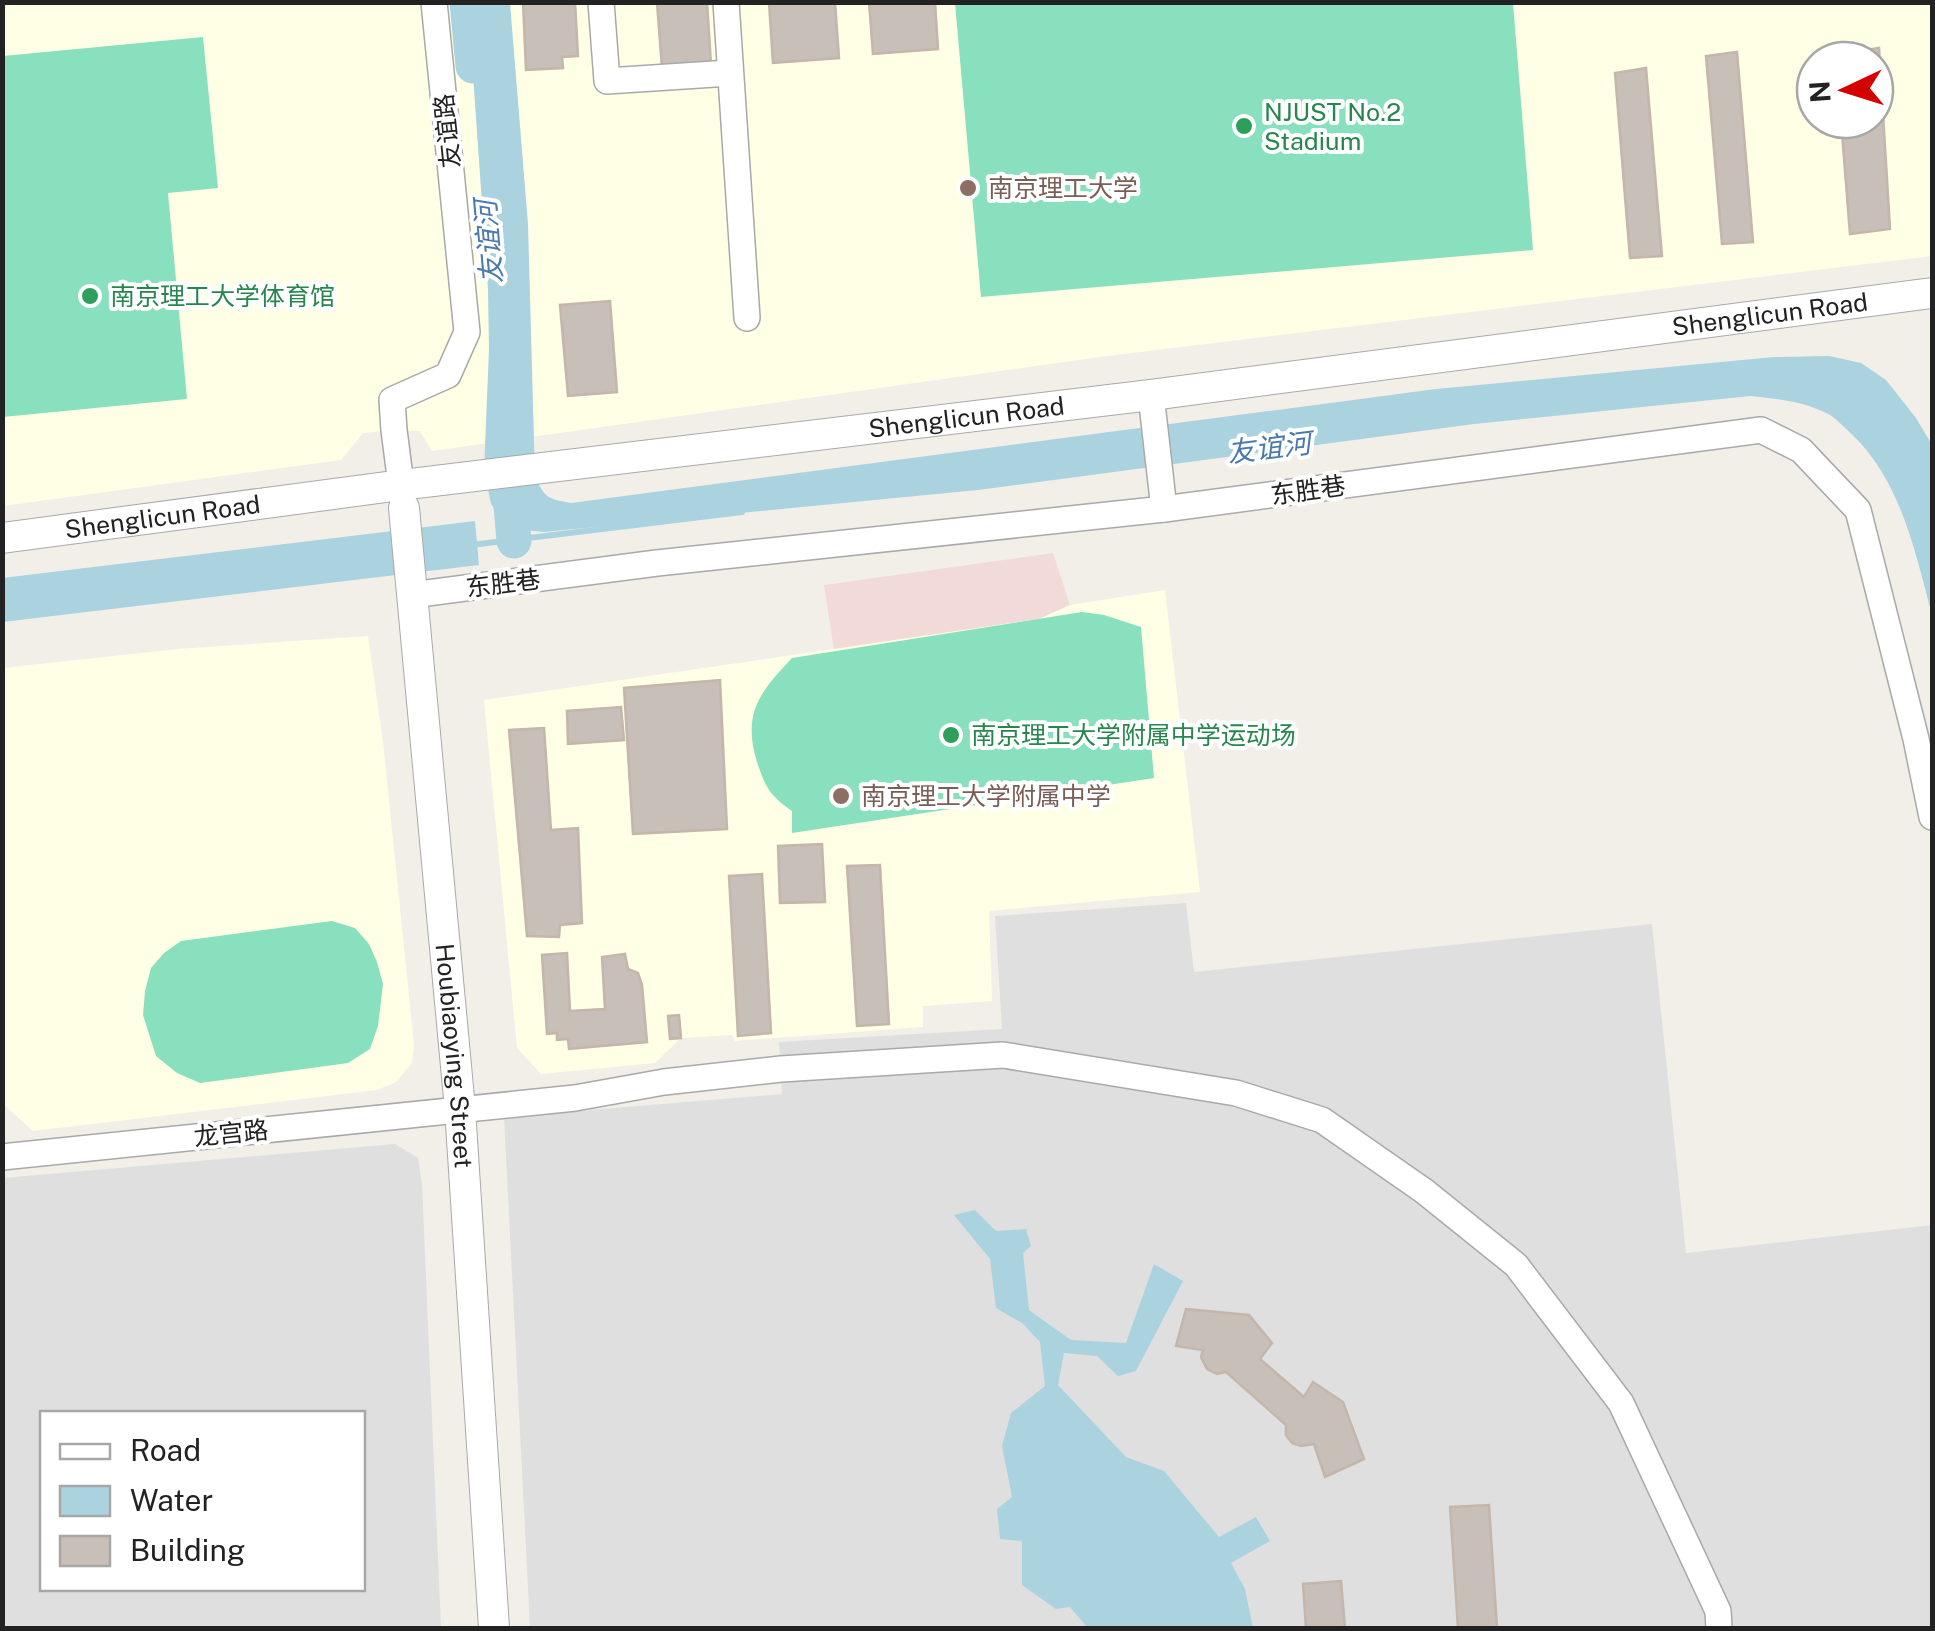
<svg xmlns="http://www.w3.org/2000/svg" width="1935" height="1631" font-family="'Public Sans','Noto Sans SC',sans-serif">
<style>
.residential{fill:#e0dfdf;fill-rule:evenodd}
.commercial{fill:#f2dad9}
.education{fill:#ffffe5;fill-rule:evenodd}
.pitch{fill:#88e0be}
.water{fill:#aad3df}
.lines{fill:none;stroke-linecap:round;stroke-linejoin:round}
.stream{stroke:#aad3df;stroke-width:6}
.river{stroke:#aad3df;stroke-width:35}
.building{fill:#c7bfb8;stroke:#c4b6ab;stroke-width:2.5}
.minor-casing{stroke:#a9a9a9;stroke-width:28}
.tertiary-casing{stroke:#a9a9a9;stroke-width:32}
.minor{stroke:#fff;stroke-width:25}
.tertiary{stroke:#fff;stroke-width:30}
.leisure-dot{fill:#2e9e5b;stroke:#fff;stroke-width:4}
.education-dot{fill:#8d6e63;stroke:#fff;stroke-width:4}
.labels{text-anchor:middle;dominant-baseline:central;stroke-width:8;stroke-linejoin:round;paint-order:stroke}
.leisure-label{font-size:25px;fill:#27864d;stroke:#fff;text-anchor:start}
.street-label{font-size:25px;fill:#222;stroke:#fff}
.education-label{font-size:25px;fill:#785e54;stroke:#fff;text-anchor:start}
.water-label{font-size:28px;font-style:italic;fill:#4a7aab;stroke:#fff}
</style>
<rect width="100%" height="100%" fill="#f2efe9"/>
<!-- residential -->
<g class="residential">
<path d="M1186,903L1194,972L1652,924L1686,1253L1932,1225V1628H530L504,1117L782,1094L779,1042L1002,1029L995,916Z"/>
<path d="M395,1144L418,1158L422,1184L441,1628H3V1178ZM42,1414H362V1588H42Z"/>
</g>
<!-- commercial -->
<path class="commercial" d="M1053,553L1070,605L1039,619L834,650L824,585Z"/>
<!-- education -->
<g class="education">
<path d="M2,3H1932V256L1107,356L432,451L420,431L394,430L363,433L341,460L3,506ZM1815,60H1875V120H1815Z"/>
<path d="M1165,590L1200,892L989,911L992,1001L923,1006V1027L735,1041L732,1035L681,1038L655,1063L541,1074L517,1048L484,700L1039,619L1070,605Z"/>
<path d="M368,636L383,742L414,1045L412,1063L396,1082L377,1090L33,1131L3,1104V668L178,649Z"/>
</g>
<!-- pitch -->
<g class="pitch">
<path d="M955,3H1513L1533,250L981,297Z"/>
<path d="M203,37L218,188L168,193L187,399L3,417V56Z"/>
<path d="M1082,612L1104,615L1141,627L1154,778L792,833V811C770,795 766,789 757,762C742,713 760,692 792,658Z"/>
<path d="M332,921L355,928L369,944L377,962L383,984L378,1026L370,1049L348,1063L200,1083L177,1073L156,1056L143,1015L145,991L151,968L164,953L181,941Z"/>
</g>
<!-- water -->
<g class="water">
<path d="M468,3H510L528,224L535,477C545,498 548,499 571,503L1436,389L1774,357L1829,356L1861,363L1886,380L1916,418L1932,445V615C1914,548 1900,475 1844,427C1839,422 1833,416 1826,413C1802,401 1777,399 1751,396L1474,424L978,490L544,532L514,529L500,516L491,504L484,470L489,349L488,290Z"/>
<path d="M475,521L479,565L3,622L2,578Z"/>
<path d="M975,1210L996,1231L1026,1229L1031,1246L1023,1253L1029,1310L1071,1340L1126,1343L1154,1264L1183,1281L1136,1371L1118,1376L1097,1356L1064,1353L1058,1385L1126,1457L1164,1471L1219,1537L1256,1517L1270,1541L1231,1563L1245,1589L1253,1628H1088L1070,1607L1056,1609L1022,1585V1541L1000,1539L997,1509L1012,1497L1002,1446L1011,1413L1045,1386L1040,1342L1022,1323L996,1308L990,1259L954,1215Z"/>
</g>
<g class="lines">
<!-- stream -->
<path class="stream" d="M471,545L742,512"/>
<!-- river -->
<g class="river">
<path d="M467,2L473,66"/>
<path d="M509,482L514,541"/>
</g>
</g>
<!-- building -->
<g class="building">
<path d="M523,2H575L578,56L562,57L563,68L526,70Z"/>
<path d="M657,2H707L711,64L662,68Z"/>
<path d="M769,2H835L839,58L773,63Z"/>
<path d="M869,2H935L938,49L873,54Z"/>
<path d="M1879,48L1890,229L1850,234L1841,120H1875V60H1837L1836,55Z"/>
<path d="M1737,52L1753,242L1722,244L1706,56Z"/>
<path d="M1646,68L1662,256L1630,258L1615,73Z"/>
<path d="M610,301L617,392L568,396L560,305Z"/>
<path d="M720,680L727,829L633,834L624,688Z"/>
<path d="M621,707L624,740L568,744L567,711Z"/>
<path d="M544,728L551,830L578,828L582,923L560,925L559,937L527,936L509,730Z"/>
<path d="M822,844L825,902L780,903L778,846Z"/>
<path d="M880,865L889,1024L857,1026L847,866Z"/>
<path d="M762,874L771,1033L738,1036L729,876Z"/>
<path d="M567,953L570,1011L605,1009L602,957L625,954L628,969L638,973L642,985L647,1042L569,1049L568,1039L557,1040V1033L547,1034L542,955Z"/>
<path d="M679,1015L681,1038L670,1039L668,1016Z"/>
<path d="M1186,1309L1249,1315L1272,1343L1260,1359L1304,1397L1313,1382L1343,1402L1364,1459L1325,1477L1314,1444L1301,1446L1292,1443L1286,1435V1425L1226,1372L1217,1374L1207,1369L1201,1357L1203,1350L1176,1346Z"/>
<path d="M1489,1505L1497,1628H1458L1450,1507Z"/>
<path d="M1341,1581L1345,1628H1306L1303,1584Z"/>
</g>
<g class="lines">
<!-- minor casing -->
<g class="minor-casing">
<g id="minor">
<path d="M601,2L607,81L730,73"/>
<path d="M726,2L747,318"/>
<path d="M1151,395L1164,509"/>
<path d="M403,500L394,430L392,400L448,375L467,332L434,2"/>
<path d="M412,595L657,563L1164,509L1761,430L1801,450L1858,510L1916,739L1932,817"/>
<path d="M2,1157L575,1098L664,1082L781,1069L1003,1055L1236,1093L1322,1120L1424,1191L1516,1265L1621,1403L1718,1611L1719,1628"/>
</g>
</g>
<!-- tertiary casing -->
<g class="tertiary-casing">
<g id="tertiary">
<path id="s1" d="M404,508L460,1109L494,1628"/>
<path id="s2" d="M2,538L401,485L1151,395L1932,293"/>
</g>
</g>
<!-- minor -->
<use href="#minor" class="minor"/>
<!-- tertiary -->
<use href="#tertiary" class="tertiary"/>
</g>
<!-- markers -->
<g class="leisure-dot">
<circle cx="1244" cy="126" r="10"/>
<circle cx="90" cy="296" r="10"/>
<circle cx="951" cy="735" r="10"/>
</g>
<g class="education-dot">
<circle cx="968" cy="188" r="10"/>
<circle cx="841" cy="796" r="10"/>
</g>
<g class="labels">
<!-- leisure labels -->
<g class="leisure-label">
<text x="1264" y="112">NJUST No.2<tspan x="1264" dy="29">Stadium</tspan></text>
<text x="110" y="296">南京理工大学体育馆</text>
<text x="971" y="735">南京理工大学附属中学运动场</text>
</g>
<!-- street labels -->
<g class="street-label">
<text transform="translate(447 131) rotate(-96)">友谊路</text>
<text stroke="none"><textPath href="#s2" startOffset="1782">Shenglicun Road</textPath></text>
<text stroke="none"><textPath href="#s2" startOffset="972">Shenglicun Road</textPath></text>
<text transform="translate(1308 490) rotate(-8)">东胜巷</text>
<text stroke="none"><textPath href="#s2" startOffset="162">Shenglicun Road</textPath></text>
<text transform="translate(503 583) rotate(-7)">东胜巷</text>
<text stroke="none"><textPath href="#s1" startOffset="550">Houbiaoying Street</textPath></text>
<text transform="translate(231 1133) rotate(-6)">龙宫路</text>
</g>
<!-- education labels -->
<g class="education-label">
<text x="988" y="188">南京理工大学</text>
<text x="861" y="796">南京理工大学附属中学</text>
</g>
<!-- water labels -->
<g class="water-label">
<text transform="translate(488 242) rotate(-95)">友谊河</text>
<text transform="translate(1269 447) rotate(-7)">友谊河</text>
</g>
</g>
<!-- border -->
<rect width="1935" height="1631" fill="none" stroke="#222222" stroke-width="10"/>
<!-- legend -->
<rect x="40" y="1411" width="325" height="180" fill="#ffffff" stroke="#a7a7a7" stroke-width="2.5"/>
<rect x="60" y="1444" width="50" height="15" fill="#ffffff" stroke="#a7a7a7" stroke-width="2.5"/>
<text x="130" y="1461" font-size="30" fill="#222222">Road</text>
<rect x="60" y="1486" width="50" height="30" fill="#aad3df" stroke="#a7a7a7" stroke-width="2.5"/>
<text x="130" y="1511" font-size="30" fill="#222222">Water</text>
<rect x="60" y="1536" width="50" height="30" fill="#c7bfb8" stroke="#a7a7a7" stroke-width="2.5"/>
<text x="130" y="1561" font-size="30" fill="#222222">Building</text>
<!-- north arrow -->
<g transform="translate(1845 90) rotate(266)"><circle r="48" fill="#ffffff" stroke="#a7a7a7" stroke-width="2.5"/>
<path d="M0-8L18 38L0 25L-18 38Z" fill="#d40000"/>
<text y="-15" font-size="28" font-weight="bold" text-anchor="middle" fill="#222222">N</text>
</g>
</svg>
